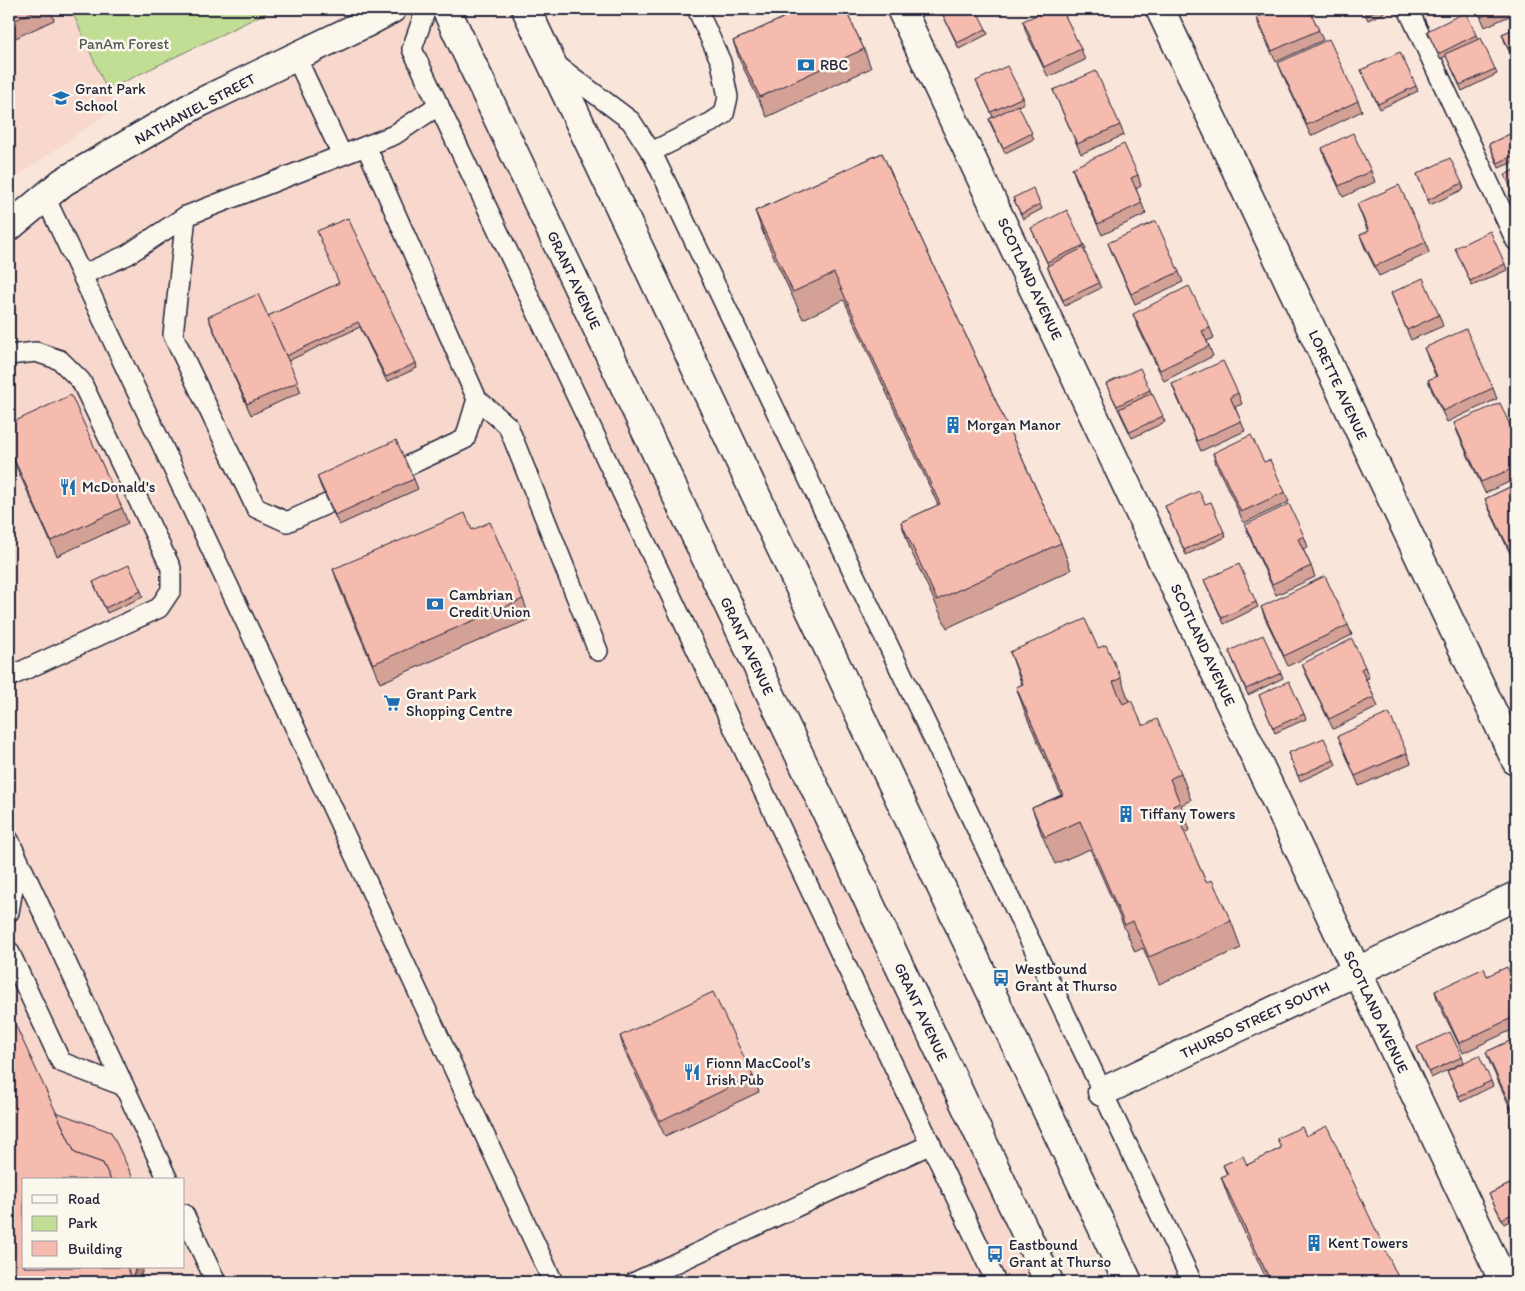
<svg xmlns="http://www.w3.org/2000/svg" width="1525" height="1291" font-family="Itim,sans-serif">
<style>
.built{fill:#f8d8cc;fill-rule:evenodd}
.green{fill:#c2de95;stroke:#728068}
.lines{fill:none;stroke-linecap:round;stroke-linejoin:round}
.service-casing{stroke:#22223b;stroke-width:22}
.minor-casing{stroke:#22223b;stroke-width:31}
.tertiary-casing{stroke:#22223b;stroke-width:31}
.secondary-casing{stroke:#22223b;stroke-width:31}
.service{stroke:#fbf7ec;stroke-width:19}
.minor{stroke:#fbf7ec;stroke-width:28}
.tertiary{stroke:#fbf7ec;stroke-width:28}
.secondary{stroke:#fbf7ec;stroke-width:28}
.wall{fill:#d3a196;stroke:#22223b}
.shaded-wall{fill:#ac837a;stroke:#22223b}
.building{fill:#f5bbae;stroke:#22223b}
.labels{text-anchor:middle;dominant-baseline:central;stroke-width:5;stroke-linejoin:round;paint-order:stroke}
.park-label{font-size:15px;fill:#525a56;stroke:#fbf7ec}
.poi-label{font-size:15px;fill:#22223b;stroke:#fbf7ec;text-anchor:start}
.street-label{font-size:15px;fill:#22223b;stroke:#fbf7ec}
</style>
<rect width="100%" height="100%" fill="#f9e5d9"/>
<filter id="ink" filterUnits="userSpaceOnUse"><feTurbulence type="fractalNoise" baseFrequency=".02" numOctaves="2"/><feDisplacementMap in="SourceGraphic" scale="10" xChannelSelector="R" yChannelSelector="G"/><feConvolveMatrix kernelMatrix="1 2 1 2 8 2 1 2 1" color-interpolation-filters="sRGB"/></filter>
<g filter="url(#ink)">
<!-- built -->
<g class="built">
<path d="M9,9H71L107,90L117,107L9,182Z"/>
<path d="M392,9H446L1049,1282H9V227L63,182ZM24,1180H184V1267H24Z"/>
</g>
<!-- green -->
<path class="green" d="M71,9H274L107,90Z"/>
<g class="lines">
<!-- service casing -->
<g class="service-casing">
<g id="service">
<path d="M426,9L412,49L996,1282"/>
<path d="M1408,9L1516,241"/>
<path d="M296,57L342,155"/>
<path d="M554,63L631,121L653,155L1086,1057L1192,1282"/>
<path d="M366,146L477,399L508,426L598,651"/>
<path d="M651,152L712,122L724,114L728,97L721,62L697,9"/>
<path d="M45,197L279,693L553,1282"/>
<path d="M186,216L173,335L256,508L287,522L329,503"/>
<path d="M82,275L127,255L186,216L394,135L439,105"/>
<path d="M9,355L36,352L60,360L81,381L171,568V590L159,608L9,677"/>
<path d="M407,466L465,439L477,399"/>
<path d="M9,840L168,1180"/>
<path d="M9,912L18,860"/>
<path d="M9,951L61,1062L124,1086"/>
<path d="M184,1214L216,1282"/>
<path d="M635,1282L931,1144"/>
</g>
</g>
<!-- minor casing -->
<g class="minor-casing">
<g id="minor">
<path d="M901,9L1504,1282"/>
<path d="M1160,9L1516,761"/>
<path d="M1102,1092L1516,896"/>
</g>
</g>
<!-- tertiary casing -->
<g class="tertiary-casing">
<path id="tertiary" d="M9,227L63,182L193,106L366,23L392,9"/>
</g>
<!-- secondary casing -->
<g class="secondary-casing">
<g id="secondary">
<path d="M446,9L1049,1282"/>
<path d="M526,9L1128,1282"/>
</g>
</g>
<!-- service -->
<use href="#service" class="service"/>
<!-- minor -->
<use href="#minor" class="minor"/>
<!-- tertiary -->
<use href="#tertiary" class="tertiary"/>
<!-- secondary -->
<use href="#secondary" class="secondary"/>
</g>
<!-- wall -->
<g class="wall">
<path d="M9,9H50L54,20L9,41Z"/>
<path d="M777,9H845L864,49L871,68L767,117L740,61L733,41L781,19Z"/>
<path d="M1260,9H1309L1323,40L1276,62L1260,29L1257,18L1263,15Z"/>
<path d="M1363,9H1382L1384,13L1368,20Z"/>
<path d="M1477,9H1516V13L1485,27Z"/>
<path d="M943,15L986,29L988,34L959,49Z"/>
<path d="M1023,21L1081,49L1085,60L1048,77L1026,32Z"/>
<path d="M1516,28V63H1515L1506,45L1502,34Z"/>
<path d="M1427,31L1476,35L1478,39L1495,69L1497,74L1462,91L1446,56L1440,59Z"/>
<path d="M1278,63L1358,101L1362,111L1311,136L1282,73Z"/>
<path d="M1361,70L1416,86L1418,91L1380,109Z"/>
<path d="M976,81L1023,97L1024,103L1018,106L1034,139L1005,153L991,125L989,119L993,117Z"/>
<path d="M1053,90L1120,125L1124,135L1081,154Z"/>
<path d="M1516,131V161L1499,168L1489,144Z"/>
<path d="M1322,148L1371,171L1375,182L1343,197L1325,158Z"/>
<path d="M882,153L1061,543L1071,570L947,628L910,549L901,522L938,505L844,300L803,319L765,238L755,211Z"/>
<path d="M1072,168L1138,175L1141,186L1136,189L1146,214L1102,235L1076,179Z"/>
<path d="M1417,174L1462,183L1464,189L1430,205Z"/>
<path d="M1013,198L1040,204L1042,209L1023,219Z"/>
<path d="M1357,204L1426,242L1429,253L1379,276L1364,246L1360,235L1368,232Z"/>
<path d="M1031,228L1084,245L1086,250L1084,251L1101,288L1065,306L1049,271L1047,266L1048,265Z"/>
<path d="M1108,243L1179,272L1183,282L1135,304L1112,253Z"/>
<path d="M1455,248L1505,264L1507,270L1472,286Z"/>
<path d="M339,283L416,363L417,368L387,382L360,327L288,361L301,392L251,415L212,327L208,317L268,316Z"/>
<path d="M1391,293L1439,315L1443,326L1411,340L1395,303Z"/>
<path d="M1133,314L1210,328L1214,338L1207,341L1213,356L1164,381L1137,325Z"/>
<path d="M1424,348L1493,388L1497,399L1447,422L1432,391L1428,380L1436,377Z"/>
<path d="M1106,384L1150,390L1165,422L1132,438Z"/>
<path d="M1172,384L1238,393L1242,404L1235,407L1245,431L1201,451L1176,395Z"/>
<path d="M1454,423L1516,439V479L1485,493L1458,434Z"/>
<path d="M9,424L122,508L128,523L57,556L9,451Z"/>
<path d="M1213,453L1285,492L1289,502L1244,523L1216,464Z"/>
<path d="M317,476L414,479L418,489L339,525L321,487Z"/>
<path d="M1516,484V566L1489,509L1485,499Z"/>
<path d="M1205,504L1224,532L1226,537L1186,555L1165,506Z"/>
<path d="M1245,525L1304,536L1308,547L1303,549L1311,566L1315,577L1276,595L1249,536Z"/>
<path d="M472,530L523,599L530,619L380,683L340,589L333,569Z"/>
<path d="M1204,580L1256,602L1258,607L1224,624Z"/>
<path d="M93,582L141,591L143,597L107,613Z"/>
<path d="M1261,607L1348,625L1352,635L1288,666L1265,618Z"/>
<path d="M1098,648L1121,678L1129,701L1143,726L1181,773L1191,800L1181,805L1190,830L1184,833L1206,882L1231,921L1241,948L1159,984L1143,948L1135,952L1090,849L1055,864L1042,835L1032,808L1061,795L1026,715L1016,687L1022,685L1010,652Z"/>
<path d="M1229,651L1281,673L1283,678L1248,695Z"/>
<path d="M1302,664L1365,667L1369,678L1366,679L1374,697L1378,707L1333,729L1306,674Z"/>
<path d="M1259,695L1304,714L1306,719L1275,733Z"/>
<path d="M1338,736L1407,753L1411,763L1359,786Z"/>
<path d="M1288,753L1334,760L1336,765L1300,781Z"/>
<path d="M1487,976L1516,986V1028L1463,1053L1438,1002L1435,991Z"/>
<path d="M620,1036L753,1076L759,1092L665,1136L625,1052Z"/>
<path d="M1516,1038V1121L1490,1063L1486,1052Z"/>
<path d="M1417,1047L1462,1057L1464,1062L1431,1078Z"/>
<path d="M1447,1071L1491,1081L1493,1086L1461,1102Z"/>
<path d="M1306,1136L1398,1277L1400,1282H1268L1231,1204L1221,1177L1227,1175L1223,1165H1247L1281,1148L1277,1138Z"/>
<path d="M1516,1181V1218L1504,1224L1489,1194Z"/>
</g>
<!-- shaded-wall -->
<path class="shaded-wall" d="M136,1267H144L138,1282H133L132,1279Z"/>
<!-- building -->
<g class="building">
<path d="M9,9H39L9,23Z"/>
<path d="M779,9H845L864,49L760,97L733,41L783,18Z"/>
<path d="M956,9H976L986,29L957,43L943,15Z"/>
<path d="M1050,9H1062L1081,49L1044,67L1023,21Z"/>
<path d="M1261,9H1309L1319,30L1272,51L1257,18L1264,14Z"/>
<path d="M1363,9H1379L1366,15Z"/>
<path d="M1478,9H1499L1481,17Z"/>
<path d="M1466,12L1476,35L1438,54L1427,31Z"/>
<path d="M1516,28V50L1511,53L1502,34Z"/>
<path d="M1481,38L1495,69L1460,85L1445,54Z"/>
<path d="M1329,39L1358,101L1307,125L1278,63Z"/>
<path d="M1400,52L1416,86L1378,104L1361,70Z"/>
<path d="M1007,66L1023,97L991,112L976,81Z"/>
<path d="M1096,71L1120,125L1077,144L1053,90Z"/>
<path d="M1018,105L1032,133L1003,148L989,119Z"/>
<path d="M1516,131V154L1498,163L1489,144Z"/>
<path d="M1353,133L1371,171L1339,186L1322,148Z"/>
<path d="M1124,144L1138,175L1131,178L1142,203L1098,224L1072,168Z"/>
<path d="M882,153L1061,543L937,600L901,522L940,504L834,273L793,292L755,211Z"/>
<path d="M1450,158L1462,183L1428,200L1417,174Z"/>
<path d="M1516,169V199L1505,175Z"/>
<path d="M1399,185L1426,242L1375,266L1360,235L1369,231L1357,204Z"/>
<path d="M1033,188L1040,204L1021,214L1013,198Z"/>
<path d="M1067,210L1084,245L1047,262L1031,228Z"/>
<path d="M348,218L416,363L386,377L358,322L286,356L268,316L339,283L317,231Z"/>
<path d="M1156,221L1179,272L1131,294L1108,243Z"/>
<path d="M1490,231L1505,264L1470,281L1455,248Z"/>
<path d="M1083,248L1099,283L1063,300L1047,266Z"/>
<path d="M1423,278L1439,315L1407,330L1391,293Z"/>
<path d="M1189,286L1210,328L1202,331L1209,346L1160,370L1133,314Z"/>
<path d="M258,294L298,382L247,404L208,317Z"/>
<path d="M1466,329L1493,388L1443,411L1428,380L1437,376L1424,348Z"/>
<path d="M1223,361L1238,393L1230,397L1241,421L1197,441L1172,384Z"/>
<path d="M1140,368L1150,390L1117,406L1106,384Z"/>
<path d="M1152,393L1163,416L1130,432L1119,409Z"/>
<path d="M1516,393V410L1510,396Z"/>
<path d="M71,395L122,508L51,541L9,448V424Z"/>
<path d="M1500,403L1516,439V467L1481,482L1454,423Z"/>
<path d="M1251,435L1264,462L1270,460L1285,492L1241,512L1213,453Z"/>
<path d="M396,440L414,479L335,515L317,476Z"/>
<path d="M1516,484V553L1512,555L1485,499Z"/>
<path d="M1199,491L1205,504L1211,502L1224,532L1184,550L1165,506Z"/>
<path d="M1289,504L1304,536L1298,539L1311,566L1272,584L1245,525Z"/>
<path d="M465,513L472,530L490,522L523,599L373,664L333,569Z"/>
<path d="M1239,564L1256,602L1222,618L1204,580Z"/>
<path d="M129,565L141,591L105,608L93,582Z"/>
<path d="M1325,576L1348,625L1284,656L1261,607Z"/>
<path d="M1085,619L1098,648L1106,645L1121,678L1113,682L1123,704L1131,700L1143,726L1157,719L1181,773L1170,779L1180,803L1173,806L1206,882L1212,880L1231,921L1149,957L1133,921L1125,925L1080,821L1045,837L1032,808L1063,795L1016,687L1023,684L1010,652Z"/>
<path d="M1263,635L1281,673L1246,689L1229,651Z"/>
<path d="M1352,639L1365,667L1361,669L1374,697L1329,719L1302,664Z"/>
<path d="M1289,681L1304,714L1273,728L1259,695Z"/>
<path d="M1389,713L1407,753L1355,776L1338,736Z"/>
<path d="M1324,738L1334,760L1298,776L1288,753Z"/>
<path d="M1507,967L1516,986V1016L1459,1043L1435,991L1484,968L1487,976Z"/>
<path d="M713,992L753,1076L660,1121L620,1036Z"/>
<path d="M9,1011L75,1153L103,1163L111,1180H24V1267H127L134,1282H9Z"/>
<path d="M1450,1032L1462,1057L1429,1072L1417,1047Z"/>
<path d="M1516,1038V1112L1514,1113L1486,1052Z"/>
<path d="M1479,1055L1491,1081L1459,1096L1447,1071Z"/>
<path d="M56,1112L111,1132L134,1180H111L103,1163L75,1153Z"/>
<path d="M1327,1126L1398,1277L1388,1282H1271L1221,1177L1228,1174L1223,1165L1243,1156L1247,1165L1281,1148L1277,1138L1302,1127L1306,1136Z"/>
<path d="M1516,1181V1212L1502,1219L1489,1194Z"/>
<path d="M127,1267H136L132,1278Z"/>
</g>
</g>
<!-- icons -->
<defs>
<g id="bank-bare" transform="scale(1.35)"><path d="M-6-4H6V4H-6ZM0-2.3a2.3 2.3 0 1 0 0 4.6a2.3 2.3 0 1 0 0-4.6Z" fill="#1f6fb2" stroke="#fbf7ec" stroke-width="2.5" paint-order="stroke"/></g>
<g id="school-bare" transform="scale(1.35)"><path d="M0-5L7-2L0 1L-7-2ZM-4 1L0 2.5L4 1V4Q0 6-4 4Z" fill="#1f6fb2" stroke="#fbf7ec" stroke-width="2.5" paint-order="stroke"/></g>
<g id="building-bare" transform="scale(1.35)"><path d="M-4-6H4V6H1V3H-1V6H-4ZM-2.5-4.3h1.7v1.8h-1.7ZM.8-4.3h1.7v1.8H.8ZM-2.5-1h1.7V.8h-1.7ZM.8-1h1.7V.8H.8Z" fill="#1f6fb2" stroke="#fbf7ec" stroke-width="2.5" paint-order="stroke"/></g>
<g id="restaurant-bare" transform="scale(1.35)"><path d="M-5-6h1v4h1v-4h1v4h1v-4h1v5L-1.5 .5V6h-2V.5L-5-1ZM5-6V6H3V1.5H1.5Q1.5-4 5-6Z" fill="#1f6fb2" stroke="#fbf7ec" stroke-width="2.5" paint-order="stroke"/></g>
<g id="supermarket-bare" transform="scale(1.35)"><path d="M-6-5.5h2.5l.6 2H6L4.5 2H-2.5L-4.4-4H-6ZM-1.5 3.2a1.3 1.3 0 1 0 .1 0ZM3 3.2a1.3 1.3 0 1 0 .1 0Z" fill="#1f6fb2" stroke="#fbf7ec" stroke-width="2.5" paint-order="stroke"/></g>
<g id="bus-bare" transform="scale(1.35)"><path d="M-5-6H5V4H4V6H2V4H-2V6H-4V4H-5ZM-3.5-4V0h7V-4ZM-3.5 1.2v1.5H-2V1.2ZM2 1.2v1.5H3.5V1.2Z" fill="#1f6fb2" stroke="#fbf7ec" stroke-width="2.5" paint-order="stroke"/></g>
</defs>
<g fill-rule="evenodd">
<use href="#bank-bare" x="806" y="65"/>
<use href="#school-bare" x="61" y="98"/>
<use href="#building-bare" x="953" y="425"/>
<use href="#restaurant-bare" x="68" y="487"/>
<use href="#bank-bare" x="435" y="604"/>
<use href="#supermarket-bare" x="392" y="703"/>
<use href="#building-bare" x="1126" y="814"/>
<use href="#bus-bare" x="1001" y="978"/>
<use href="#restaurant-bare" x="692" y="1072"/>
<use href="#building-bare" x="1314" y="1243"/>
<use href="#bus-bare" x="995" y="1254"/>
</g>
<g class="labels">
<!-- park labels -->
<g class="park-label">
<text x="124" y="44">PanAm Forest</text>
</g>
<!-- poi labels -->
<g class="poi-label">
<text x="820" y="65">RBC</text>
<text x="75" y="89">Grant Park<tspan x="75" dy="17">School</tspan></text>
<text x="967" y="425">Morgan Manor</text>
<text x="82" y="487">McDonald's</text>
<text x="449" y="595">Cambrian<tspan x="449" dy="17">Credit Union</tspan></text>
<text x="406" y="694">Grant Park<tspan x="406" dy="17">Shopping Centre</tspan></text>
<text x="1140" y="814">Tiffany Towers</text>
<text x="1015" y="969">Westbound<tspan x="1015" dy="17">Grant at Thurso</tspan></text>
<text x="706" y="1063">Fionn MacCool’s<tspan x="706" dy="17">Irish Pub</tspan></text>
<text x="1328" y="1243">Kent Towers</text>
<text x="1009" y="1245">Eastbound<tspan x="1009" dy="17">Grant at Thurso</tspan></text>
</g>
<!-- street labels -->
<g class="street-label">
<text transform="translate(195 109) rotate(-28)">NATHANIEL STREET</text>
<text transform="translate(1030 279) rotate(65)">SCOTLAND AVENUE</text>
<text transform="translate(574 280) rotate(65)">GRANT AVENUE</text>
<text transform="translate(1338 385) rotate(65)">LORETTE AVENUE</text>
<text transform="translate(1203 645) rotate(65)">SCOTLAND AVENUE</text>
<text transform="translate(747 646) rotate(65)">GRANT AVENUE</text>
<text transform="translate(921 1012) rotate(65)">GRANT AVENUE</text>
<text transform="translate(1376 1012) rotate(65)">SCOTLAND AVENUE</text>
<text transform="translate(1255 1020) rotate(-25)">THURSO STREET SOUTH</text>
</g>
</g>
<!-- margin -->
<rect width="1525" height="1291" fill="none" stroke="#fbf7ec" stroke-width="30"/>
<rect x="15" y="15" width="1495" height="1261" fill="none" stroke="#22223b" stroke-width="2" filter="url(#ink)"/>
<!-- legend -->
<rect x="22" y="1178" width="162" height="90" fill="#fbf7ec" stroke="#a4a2a5"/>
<rect x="32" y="1195" width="25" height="8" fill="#fbf7ec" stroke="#a4a2a5"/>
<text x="68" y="1204" font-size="15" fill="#22223b">Road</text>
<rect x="32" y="1216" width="25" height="15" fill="#c2de95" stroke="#a4a2a5"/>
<text x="68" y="1228" font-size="15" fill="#22223b">Park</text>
<rect x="32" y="1241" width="25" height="15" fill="#f5bbae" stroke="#a4a2a5"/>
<text x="68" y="1254" font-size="15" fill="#22223b">Building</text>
</svg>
